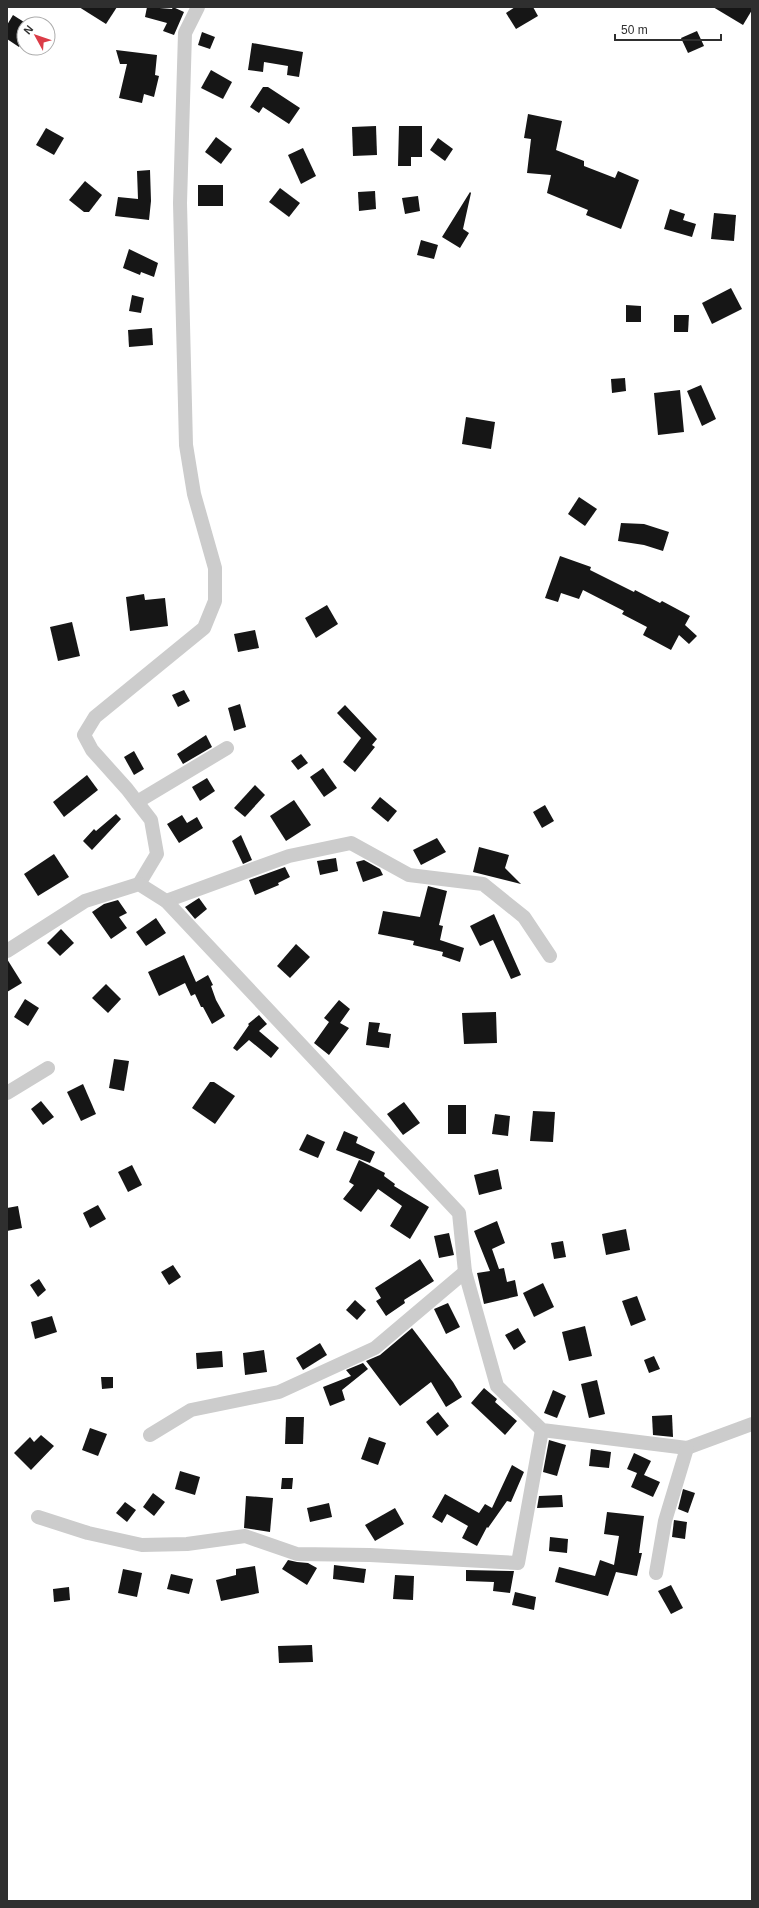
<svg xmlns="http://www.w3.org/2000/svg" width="759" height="1908" font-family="Helvetica,sans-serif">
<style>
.building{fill:#161616}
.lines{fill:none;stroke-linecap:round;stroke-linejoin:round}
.minor{stroke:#ccc;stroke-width:14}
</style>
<rect width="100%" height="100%" fill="#fff"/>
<!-- building -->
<g class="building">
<path d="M79,7H117L106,24Z"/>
<path d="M147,7L172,9L173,7L184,12L174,35L163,31L167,23L145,17Z"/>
<path d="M515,7H533L538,16L516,29L506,13Z"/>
<path d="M713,7H752V10L743,25Z"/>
<path d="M13,15L24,22V39L19,47L7,39V25Z"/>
<path d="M697,31L704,46L688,53L681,38Z"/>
<path d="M202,32L215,37L210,49L198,45Z"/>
<path d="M252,43L303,52L299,77L287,75L288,66L264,62L263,72L248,70Z"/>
<path d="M116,50L157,55L155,75L159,76L154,97L144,94L142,103L119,98L127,64H120Z"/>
<path d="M211,70L232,82L223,99L201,88Z"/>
<path d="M263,87H268L300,108L289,124L263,107L259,113L250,107Z"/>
<path d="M528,114L562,121L556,150L584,161V166L615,178L618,171L639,180L621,229L586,215L588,210L547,193L551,175L527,173L531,139L524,138Z"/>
<path d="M376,126L377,155L353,156L352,127Z"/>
<path d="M399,126H422V157H411V166H398Z"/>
<path d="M46,128L64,138L54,155L36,145Z"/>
<path d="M216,137L232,149L221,164L205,152Z"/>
<path d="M438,138L453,149L445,161L430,150Z"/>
<path d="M303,148L316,176L301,184L288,155Z"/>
<path d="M150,170L151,201L149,220L115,216L118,197L138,199L137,171Z"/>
<path d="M85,181L102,195L89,212H84L69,200Z"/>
<rect x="198" y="185" width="25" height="21"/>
<path d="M280,188L300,203L289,217L269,202Z"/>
<path d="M375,191L376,209L359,211L358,192Z"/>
<path d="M470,192L471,193L463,229L469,233L460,248L442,237Z"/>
<path d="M418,196L420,211L405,214L402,198Z"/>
<path d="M670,209L685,214L683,220L696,224L692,237L664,229Z"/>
<path d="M714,213L736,215L734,241L711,239Z"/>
<path d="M421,240L438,245L434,259L417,255Z"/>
<path d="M129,249L158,263L154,277L141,272L140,275L123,268Z"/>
<path d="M731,288L742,309L712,324L702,303Z"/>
<path d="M132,295L144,298L141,313L129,311Z"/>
<path d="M626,305L641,306V322H626Z"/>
<path d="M674,315H689L688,332H674Z"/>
<path d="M152,328L153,345L129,347L128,330Z"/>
<path d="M625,378L626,391L612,393L611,379Z"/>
<path d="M701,385L716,419L702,426L687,391Z"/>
<path d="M680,390L684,432L658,435L654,393Z"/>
<path d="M466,417L495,422L491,449L462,444Z"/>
<path d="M579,497L597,509L585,526L568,514Z"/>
<path d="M621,523L644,524L669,532L663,551L644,545L618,541Z"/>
<path d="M560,556L591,567L590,570L634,592L635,590L660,603L662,601L690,616L685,625L697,636L689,644L679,635L671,650L643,635L647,627L622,614L624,611L583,590L579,599L561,593L558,602L545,598Z"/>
<path d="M144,594L145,600L165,598L168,626L130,631L126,597Z"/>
<path d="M327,605L338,624L316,638L305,618Z"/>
<path d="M72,622L80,656L58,661L50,627Z"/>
<path d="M255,630L259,648L238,652L234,634Z"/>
<path d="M184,690L190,701L178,707L172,695Z"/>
<path d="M240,704L246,727L234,731L228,708Z"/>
<path d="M345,705L377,739L372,745L375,747L355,772L343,762L361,738L337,713Z"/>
<path d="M206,735L212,747L183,764L177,754Z"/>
<path d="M134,751L144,769L134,775L124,757Z"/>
<path d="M301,754L308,763L298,770L291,761Z"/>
<path d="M323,768L337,788L324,797L310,777Z"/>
<path d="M87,775L98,790L64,817L53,802Z"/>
<path d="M207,778L215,791L200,801L192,787Z"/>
<path d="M255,785L265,795L245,817L234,808Z"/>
<path d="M380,797L397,811L388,822L371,808Z"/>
<path d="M294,800L311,825L286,841L270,816Z"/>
<path d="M545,805L554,821L542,828L533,812Z"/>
<path d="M116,814L121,819L92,850L83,841L94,829L96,831Z"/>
<path d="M182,815L187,823L197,817L203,828L179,843L167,824Z"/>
<path d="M241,835L252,860L243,864L232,841Z"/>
<path d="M437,838L446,852L421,865L413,850Z"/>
<path d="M479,847L509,855L505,868L521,884L473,872Z"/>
<path d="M54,854L69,877L38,896L24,874Z"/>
<path d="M336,858L338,871L320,875L317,861Z"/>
<path d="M364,860L380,869L383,875L363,882L356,862Z"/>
<path d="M285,867L290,877L278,883L279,885L255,895L249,880Z"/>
<path d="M428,886L447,891L439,925L443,926L440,940L464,948L460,962L442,956L443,952L413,945L414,941L378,934L383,911L420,917Z"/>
<path d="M199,898L207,909L195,919L185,907Z"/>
<path d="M118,900L127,913L119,917L127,928L111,939L92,912L104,904Z"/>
<path d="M494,914L521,975L511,979L493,940L480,946L470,926Z"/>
<path d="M156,918L166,933L146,946L136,932Z"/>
<path d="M61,929L74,943L60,956L47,943Z"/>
<path d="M296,944L310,957L290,978L277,966Z"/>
<path d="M184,955L196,982L208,975L213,985L211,986L216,1000L225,1016L212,1024L203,1007H201L195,994L191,996L185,983L159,996L148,972Z"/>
<path d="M7,959L22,983L7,992Z"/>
<path d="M106,984L121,999L108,1013L92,998Z"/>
<path d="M25,999L39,1008L28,1026L14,1017Z"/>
<path d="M339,1000L350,1009L340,1023L349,1028L329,1055L314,1043L329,1022L324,1018Z"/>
<path d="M496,1012L497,1043L464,1044L462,1013Z"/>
<path d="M259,1015L267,1024L259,1031L279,1048L271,1058L249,1040L237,1051L233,1048L249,1025L248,1024Z"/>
<path d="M369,1022L380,1023L378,1032L391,1034L389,1048L366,1045Z"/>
<path d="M114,1059L129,1061L124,1091L109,1088Z"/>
<path d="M210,1082H214L235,1096L215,1124L192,1108Z"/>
<path d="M83,1084L96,1114L81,1121L67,1092Z"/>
<path d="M41,1101L54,1117L43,1125L31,1109Z"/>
<path d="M404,1102L420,1123L403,1135L387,1114Z"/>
<rect x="448" y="1105" width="18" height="29"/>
<path d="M533,1111L555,1112L553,1142L530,1141Z"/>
<path d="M495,1114L510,1116L508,1136L492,1134Z"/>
<path d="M344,1131L358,1137L356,1143L375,1152L370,1163L336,1150Z"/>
<path d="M307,1134L325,1142L318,1158L299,1150Z"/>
<path d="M359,1160L385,1173L384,1176L395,1184L394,1186L429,1207L410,1239L390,1226L402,1206L378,1189L361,1212L343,1199L354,1185L349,1182Z"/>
<path d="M132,1165L142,1185L128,1192L118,1172Z"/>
<path d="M498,1169L502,1189L479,1195L474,1175Z"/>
<path d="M98,1205L106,1219L90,1228L83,1213Z"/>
<path d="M18,1206L22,1228L7,1231V1208Z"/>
<path d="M497,1221L505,1243L492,1249L499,1269L504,1268L507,1282L515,1280L518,1296L484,1304L477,1273L490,1271L474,1231Z"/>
<path d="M626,1229L630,1250L606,1255L602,1234Z"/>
<path d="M449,1233L454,1255L439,1258L434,1236Z"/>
<path d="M563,1241L566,1257L554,1259L551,1243Z"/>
<path d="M420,1259L434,1281L404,1300L405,1303L386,1316L376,1301L381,1298L375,1288Z"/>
<path d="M173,1265L181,1277L169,1285L161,1272Z"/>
<path d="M39,1279L46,1290L38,1297L30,1285Z"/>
<path d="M543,1283L554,1307L534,1317L523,1293Z"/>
<path d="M637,1296L646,1320L631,1326L622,1301Z"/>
<path d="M355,1300L366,1310L357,1320L346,1310Z"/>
<path d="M448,1303L460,1327L446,1334L434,1309Z"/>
<path d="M52,1316L57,1332L35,1339L31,1322Z"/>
<path d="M585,1326L592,1356L569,1361L562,1332Z"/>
<path d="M412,1328L453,1382L462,1397L446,1407L431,1382L400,1406L366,1361L380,1355Z"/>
<path d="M518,1328L526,1342L514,1350L505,1335Z"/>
<path d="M320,1343L327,1355L303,1370L296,1358Z"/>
<path d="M264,1350L267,1372L245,1375L243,1353Z"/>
<path d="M222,1351L223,1367L197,1369L196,1353Z"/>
<path d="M654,1356L660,1369L649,1373L644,1360Z"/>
<path d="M363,1363L368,1369L342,1390L345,1400L330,1406L323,1387L351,1376L346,1370Z"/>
<path d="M101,1377H113V1388L102,1389Z"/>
<path d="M597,1380L605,1414L589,1418L581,1384Z"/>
<path d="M484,1388L497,1399L495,1402L517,1421L505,1435L471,1403Z"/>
<path d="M553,1390L566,1396L557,1418L544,1413Z"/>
<path d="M438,1412L449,1426L437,1436L426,1422Z"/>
<path d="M672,1415L673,1437L653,1435L652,1416Z"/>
<path d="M286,1417H304L303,1444H285Z"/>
<path d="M90,1428L107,1434L98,1456L82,1450Z"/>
<path d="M41,1435L54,1446L31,1470L14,1453L30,1437L34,1442Z"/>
<path d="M369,1437L386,1443L378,1465L361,1459Z"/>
<path d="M549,1440L566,1445L557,1476L543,1472Z"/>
<path d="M591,1449L611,1452L609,1468L589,1466Z"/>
<path d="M634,1453L651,1461L644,1475L660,1482L653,1497L631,1487L637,1473L627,1469Z"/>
<path d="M512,1465L524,1472L511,1502L507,1501L488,1528L487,1527L477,1546L462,1538L468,1526L447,1514L442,1523L432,1517L445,1494L479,1513L485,1504L492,1508Z"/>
<path d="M180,1471L200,1477L195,1495L175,1489Z"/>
<path d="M282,1478H293L292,1489H281Z"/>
<path d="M683,1489L695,1493L688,1513L678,1509Z"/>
<path d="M153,1493L165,1502L154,1516L143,1507Z"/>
<path d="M562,1495L563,1507L537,1508L539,1496Z"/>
<path d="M246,1496L273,1498L270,1532L244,1528Z"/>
<path d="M125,1502L136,1510L127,1522L116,1513Z"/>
<path d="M329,1503L332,1517L310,1522L307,1508Z"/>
<path d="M395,1508L404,1524L375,1541L365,1525Z"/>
<path d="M607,1512L644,1516L639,1553H642L637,1576L616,1572L608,1596L555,1582L559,1567L595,1576L600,1560L614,1565L619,1536L604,1534Z"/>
<path d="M674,1520L687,1522L685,1539L672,1537Z"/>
<path d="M550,1537L568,1539L567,1553L549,1551Z"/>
<path d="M288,1560L297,1562L308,1563L317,1568L307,1585L282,1569Z"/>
<path d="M334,1565L366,1569L364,1583L333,1579Z"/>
<path d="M255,1566L259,1593L221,1601L216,1580L236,1575V1569Z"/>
<path d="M123,1569L142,1573L137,1597L118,1593Z"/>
<path d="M466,1570L514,1571L510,1593L493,1591L494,1582L466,1581Z"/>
<path d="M171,1574L193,1579L189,1594L167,1589Z"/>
<path d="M395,1575L414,1576L413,1600L393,1599Z"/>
<path d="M671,1585L683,1608L671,1614L658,1591Z"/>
<path d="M69,1587L70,1600L54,1602L53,1589Z"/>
<path d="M515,1592L536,1597L534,1610L512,1605Z"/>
<path d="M312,1645L313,1662L279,1663L278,1646Z"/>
</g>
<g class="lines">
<!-- minor -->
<g class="minor">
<path d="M137,802L227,748"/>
<path d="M139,884L157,854L151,820L127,789L92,750L84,735L95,717L204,628L215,601V568L194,494L186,445L180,203L185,33L198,7"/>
<path d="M166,901L289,856L351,843L409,875L483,884L524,917L550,956"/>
<path d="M7,951L85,901L139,884L166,901L459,1213L465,1272L497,1386L542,1430L687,1448L752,1424"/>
<path d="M7,1093L48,1068"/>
<path d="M150,1435L191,1410L279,1392L375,1348L465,1272"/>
<path d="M38,1517L88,1533L142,1545L187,1544L245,1536L297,1554L370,1555L518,1563L542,1430"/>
<path d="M656,1573L665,1521L687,1448"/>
</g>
</g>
<!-- border -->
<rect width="759" height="1908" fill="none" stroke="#2f2f2f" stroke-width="16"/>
<!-- north arrow -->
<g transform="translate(36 36) rotate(310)"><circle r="19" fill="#ffffff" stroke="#acacac"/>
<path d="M0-3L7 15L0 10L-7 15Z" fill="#db3c47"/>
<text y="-6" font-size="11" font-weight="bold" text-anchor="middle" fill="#2f2f2f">N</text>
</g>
<!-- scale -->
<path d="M615 34v6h106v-6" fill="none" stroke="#2f2f2f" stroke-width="2"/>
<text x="621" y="34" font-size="12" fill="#2f2f2f" stroke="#ffffff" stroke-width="3" paint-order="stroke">50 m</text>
</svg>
